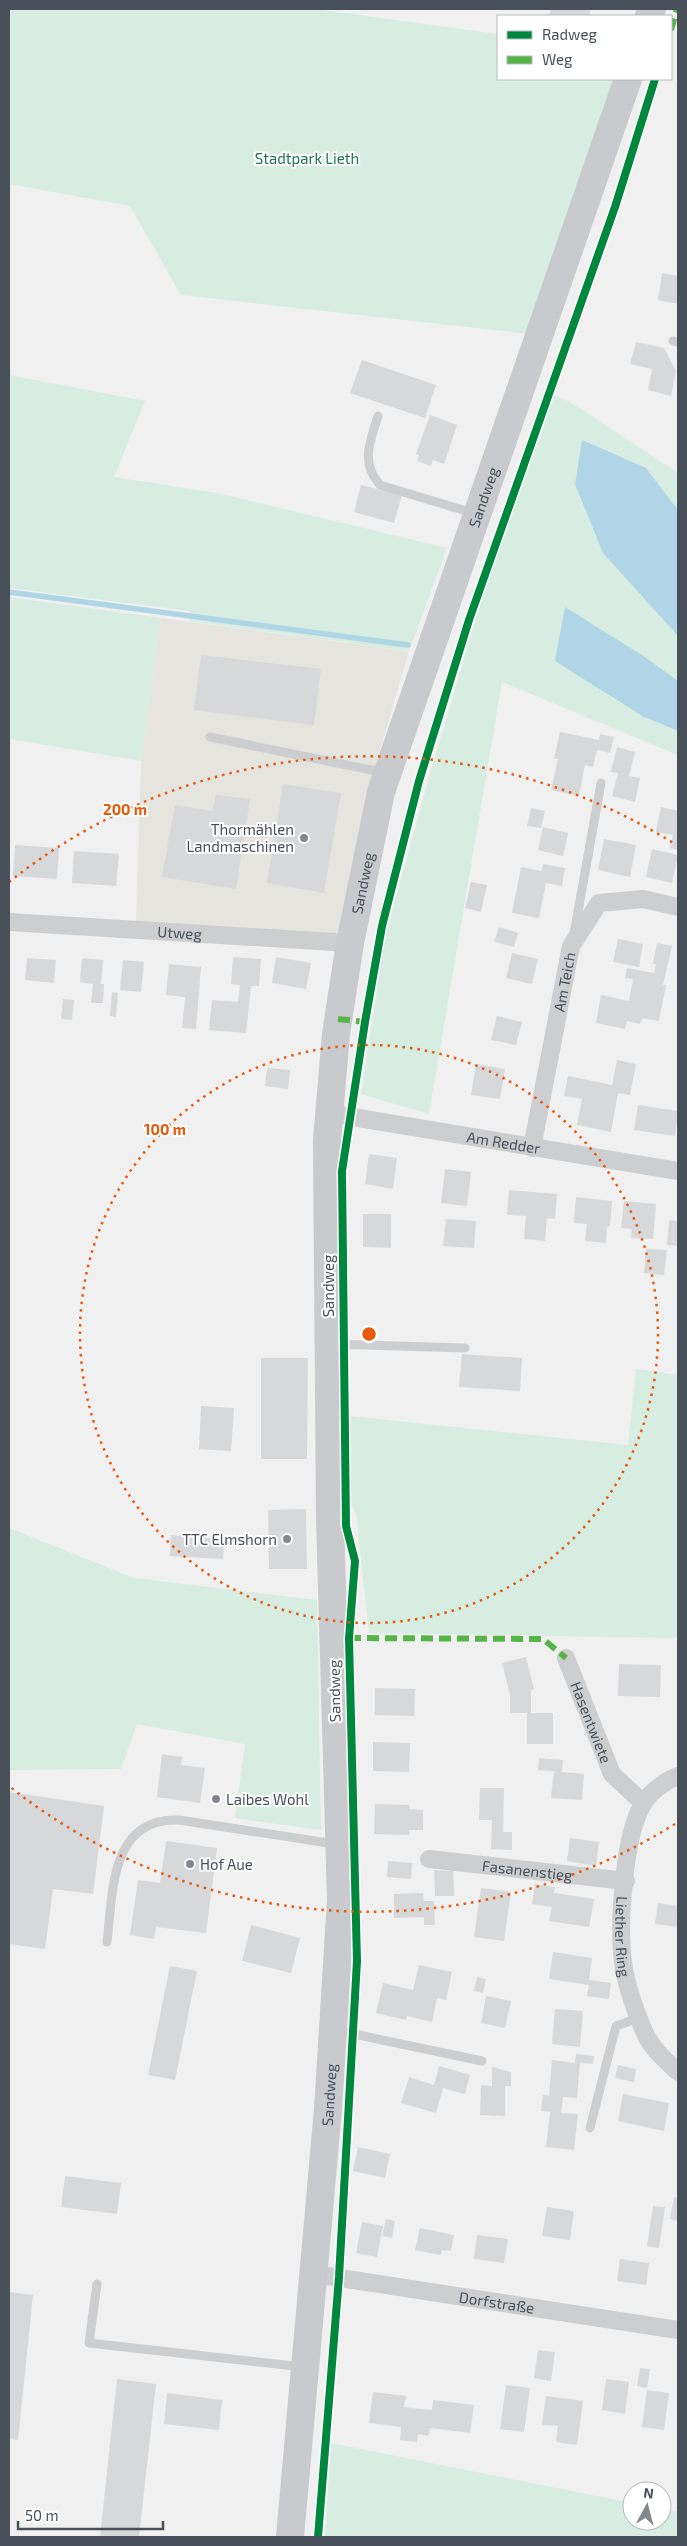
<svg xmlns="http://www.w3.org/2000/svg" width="687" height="2546" font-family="'Exo 2',sans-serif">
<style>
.commercial{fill:#e5e4de}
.green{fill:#d7ede1}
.water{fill:#b0d5e6}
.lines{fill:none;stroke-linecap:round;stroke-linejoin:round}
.stream{stroke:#b0d5e6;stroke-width:5.5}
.building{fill:#d7d8da}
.service{stroke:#ccced0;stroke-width:9}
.minor{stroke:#ccced0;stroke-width:18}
.primary{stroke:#c8cacd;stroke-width:28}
.quiet{stroke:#57b448;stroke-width:6;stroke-dasharray:12 6;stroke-linecap:butt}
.cycleway-casing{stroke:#fff;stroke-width:11}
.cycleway{stroke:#00873e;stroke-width:8}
.ring{fill:none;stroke:#e8590c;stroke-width:2.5;stroke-dasharray:2.5 5}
.poi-dot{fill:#83888e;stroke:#fff;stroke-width:2}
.labels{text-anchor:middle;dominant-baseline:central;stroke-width:4;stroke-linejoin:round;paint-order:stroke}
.park-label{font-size:15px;fill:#217353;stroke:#fff}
.street-label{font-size:15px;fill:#49505a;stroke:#fff}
.poi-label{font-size:15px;fill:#49505a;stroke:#fff;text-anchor:end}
.centre{fill:#e8590c;stroke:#fff;stroke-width:2.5}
.ring-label{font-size:15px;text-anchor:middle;font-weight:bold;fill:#e8590c;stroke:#fff;stroke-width:4;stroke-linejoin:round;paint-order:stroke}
</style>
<rect width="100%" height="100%" fill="#f0f0f0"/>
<!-- commercial -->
<path class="commercial" d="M161,618L409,651L368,792L342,935L136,922L141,761Z"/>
<!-- green -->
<g class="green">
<path d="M9,9H315L498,34V79H628L540,335L181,295L130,206L9,184Z"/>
<path d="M9,375L145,401L114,477L217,493L447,548L409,651L189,621V611L9,588Z"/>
<path d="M550,393L572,403L678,473V510L646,468L603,553L678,636V681L645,657L565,608L644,717L678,731V755L502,682L429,1114L361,1094L385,937L428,781L475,621Z"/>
<path d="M9,597L161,618L141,761L9,739Z"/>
<path d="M636,1369L678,1375V1638L369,1633L356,1514L350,1502V1416L628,1445Z"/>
<path d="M9,1528L134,1578L317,1600L321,1830L235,1818L245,1744L137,1724L121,1769L9,1770Z"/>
<path d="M331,2443L632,2503V2521H662V2509L678,2512V2537H325Z"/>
</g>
<!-- water -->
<g class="water">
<path d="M582,440L646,468L678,510V636L603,553L575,484Z"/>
<path d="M565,607L645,657L678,681V731L644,717L555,661Z"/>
</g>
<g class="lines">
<!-- stream -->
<path class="stream" d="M9,592L408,645"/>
</g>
<!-- building -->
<g class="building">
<path d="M551,9H591L589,16H549Z"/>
<path d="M662,273L678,276V304L658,300Z"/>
<path d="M636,342L664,348L676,371L671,396L648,390L652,369L630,364Z"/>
<path d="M362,360L436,385L425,418L350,393Z"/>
<path d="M430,415L457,425L444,464L433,460L431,466L417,461L419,455L416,454Z"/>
<path d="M361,485L402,495L394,523L354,512Z"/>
<path d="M201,655L321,669L314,725L194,710Z"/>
<path d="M560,732L599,740L600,734L614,737L610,753L597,750L593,767L585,765L579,796L551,790L558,759H554Z"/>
<path d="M617,747L635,752L629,776L640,778L635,802L612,796L618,773L611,772Z"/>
<path d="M283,784L341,793L324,893L267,883Z"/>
<path d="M216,795L250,799L236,889L162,877L175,805L212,811Z"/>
<path d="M661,807L678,811V850L670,848L673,835L656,832Z"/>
<path d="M531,808L545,811L541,828L527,826Z"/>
<path d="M543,827L568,833L563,856L538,850Z"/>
<path d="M604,839L636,845L630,877L598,870Z"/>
<path d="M15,845L59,848L57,879L13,876Z"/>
<path d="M652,849L678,855L672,883L646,877Z"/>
<path d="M74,851L119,854L116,886L72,883Z"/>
<path d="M543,864L565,868L562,886L546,883L539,918L512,913L521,867L542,871Z"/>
<path d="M471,882L487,885L481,912L465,908Z"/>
<path d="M499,927L518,933L514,947L494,942Z"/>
<path d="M618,939L643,944L639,967L613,962Z"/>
<path d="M657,943L672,946L663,985H666L659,1021L642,1018L640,1024L627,1021L625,1029L596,1023L601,995L629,1001L633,979L625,978L627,968L654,973L656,964H653Z"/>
<path d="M512,953L538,959L532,984L506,978Z"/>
<path d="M233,957L261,959L259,986H251L246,1033L209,1030L212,1000L238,1002L240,985L231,984Z"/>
<path d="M276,957L311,963L306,989L272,983Z"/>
<path d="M27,958L56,960L54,983L25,980Z"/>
<path d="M82,958L103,960L101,984H104L103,1003H91L93,984L80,982Z"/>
<path d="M123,960L144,962L141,992L120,990Z"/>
<path d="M169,964L201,967L196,1029L182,1028L185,997L166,995Z"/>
<path d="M112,992L118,993L116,1017L110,1016Z"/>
<path d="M63,999L74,1000L72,1020L61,1019Z"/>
<path d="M497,1016L522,1022L516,1045L491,1040Z"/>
<path d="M617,1060L636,1064L630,1095L618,1093L611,1132L577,1125L582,1099L564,1096L568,1076L612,1085Z"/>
<path d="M476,1064L505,1069L500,1099L471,1095Z"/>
<path d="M267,1068L290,1070L288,1089L265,1086Z"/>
<path d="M638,1105L678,1111L675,1136L634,1130Z"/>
<path d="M369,1154L397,1158L393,1189L365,1184Z"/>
<path d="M445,1169L471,1172L467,1206L441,1203Z"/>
<path d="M509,1190L557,1194L555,1219L547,1218L545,1241L524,1239L526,1216L507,1215Z"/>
<path d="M576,1197L612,1201L610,1226H607L606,1243L585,1241L587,1224L574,1223Z"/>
<path d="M624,1201L656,1204L653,1239L631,1238L632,1229L621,1228Z"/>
<path d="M363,1214H391V1248L363,1247Z"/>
<path d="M446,1219L476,1221L474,1248L443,1246Z"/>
<path d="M669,1220L678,1221V1246L667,1245Z"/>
<path d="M646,1249L667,1250L664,1275L644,1273Z"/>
<path d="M462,1354L522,1358L520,1391L459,1387Z"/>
<path d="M261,1358H308L307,1459H261Z"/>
<path d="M201,1406L234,1408L231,1451L199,1449Z"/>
<path d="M306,1509L307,1569H269L268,1510Z"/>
<path d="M171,1535L224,1539L223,1559L170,1556Z"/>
<path d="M526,1657L534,1689L531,1690V1713H553V1744H527V1713H510V1695L502,1663Z"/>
<path d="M619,1664L661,1665L660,1697L618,1696Z"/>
<path d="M375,1688L415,1689L414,1716L375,1715Z"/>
<path d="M373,1742L410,1743L409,1772L373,1771Z"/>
<path d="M162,1754L182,1757L181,1765L205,1768L200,1803L157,1797Z"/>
<path d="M539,1758L563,1760L562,1772L584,1774L582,1800L551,1798L554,1771L538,1770Z"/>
<path d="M480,1788H504L503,1832H512V1850L491,1849L492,1820H479Z"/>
<path d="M9,1792L104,1806L93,1894L53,1889L45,1949L9,1944Z"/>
<path d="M375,1804L409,1805V1809L423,1810V1830H409V1835L374,1834Z"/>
<path d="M570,1838L599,1842L596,1866L567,1861Z"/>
<path d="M166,1841L217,1848L206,1933L156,1927L154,1939L130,1935L138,1880L160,1883Z"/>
<path d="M388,1861L412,1863L411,1879L387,1877Z"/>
<path d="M434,1870L453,1871L454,1896H435Z"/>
<path d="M535,1884L555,1887L554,1893L594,1899L589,1927L549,1921L552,1907L532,1904Z"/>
<path d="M481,1888L511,1892L504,1941L474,1937Z"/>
<path d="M423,1893L424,1901H434L435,1925H424V1917L394,1918V1894Z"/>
<path d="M658,1903L678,1906V1927L655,1924Z"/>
<path d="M251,1925L300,1938L291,1973L242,1961Z"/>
<path d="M553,1952L592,1958L589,1980L611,1983L609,1999L587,1996L589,1985L549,1979Z"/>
<path d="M419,1965L452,1972L446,2000L437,1998L432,2022L407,2016L406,2020L376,2013L383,1983L413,1990Z"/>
<path d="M170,1966L197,1971L175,2080L148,2075Z"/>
<path d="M477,1977L486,1979L483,1993L474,1991Z"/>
<path d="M486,1996L511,2001L505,2028L481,2023Z"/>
<path d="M555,2009L583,2011L580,2047L552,2044Z"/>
<path d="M576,2054L594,2056L593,2064L580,2063L577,2098L563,2097L561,2113L578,2114L574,2150L546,2147L550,2112L541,2111L543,2095L549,2096L552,2060L575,2063Z"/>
<path d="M618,2065L636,2069L634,2082L615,2078Z"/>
<path d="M439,2066L470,2075L465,2094L443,2088L436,2113L401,2103L409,2077L434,2085Z"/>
<path d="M492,2067L511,2072V2086H505V2116L480,2115L481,2085L492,2086Z"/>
<path d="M623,2094L669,2103L664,2131L618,2121Z"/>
<path d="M358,2147L390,2154L385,2178L353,2171Z"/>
<path d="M65,2176L121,2183L117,2214L61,2207Z"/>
<path d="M674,2197L678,2198V2221L670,2219Z"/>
<path d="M653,2206L665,2207L659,2248L647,2246Z"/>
<path d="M547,2207L574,2211L570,2240L542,2236Z"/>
<path d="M386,2219L395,2221L392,2238L382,2236Z"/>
<path d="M362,2222L383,2226L377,2257L356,2253Z"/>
<path d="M420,2228L454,2235L451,2251L442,2250L441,2255L415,2250Z"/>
<path d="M477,2235L508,2239L504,2263L474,2259Z"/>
<path d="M620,2259L649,2263L646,2285L617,2281Z"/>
<path d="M9,2292L33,2295L18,2440L9,2439Z"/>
<path d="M538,2350L555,2352L551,2381L534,2378Z"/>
<path d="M640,2368L650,2369L647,2388L637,2386Z"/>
<path d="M117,2379L156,2384L139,2537H100Z"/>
<path d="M606,2379L629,2382L625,2414L602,2410Z"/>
<path d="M506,2385L530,2388L524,2432L500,2429Z"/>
<path d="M647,2390L669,2393L664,2430L642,2427Z"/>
<path d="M373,2392L406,2396L404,2407L421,2409L432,2410L433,2400L474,2405L470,2433L430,2428L428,2436L418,2434L417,2442L400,2440L401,2427L369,2423Z"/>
<path d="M167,2393L222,2400L219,2430L164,2424Z"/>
<path d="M546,2396L583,2401L577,2445L556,2442L558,2426L542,2425Z"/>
</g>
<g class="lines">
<!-- service -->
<g class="service">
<path d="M673,341L678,342"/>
<path d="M378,416C370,442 360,462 380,485L473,513"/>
<path d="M210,737L386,773"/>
<path d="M574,934L601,783"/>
<path d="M331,1344L465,1348"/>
<path d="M107,1942C113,1892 110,1817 179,1820L335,1844"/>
<path d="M335,2030L482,2061"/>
<path d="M590,2128L616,2026L639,2018"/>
<path d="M97,2284L89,2343L303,2367"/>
</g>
<!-- minor -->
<g class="minor">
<path id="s1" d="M9,922L350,943"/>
<path id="s2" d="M328,1113L678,1171"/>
<path id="s3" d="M532,1148L571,946L599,903L643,899L678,907"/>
<path id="s4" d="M566,1658L612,1774L643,1803"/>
<path id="s5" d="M678,1776C665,1781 651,1791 643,1804C624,1834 618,1926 623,1962C626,1985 635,2010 644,2031C651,2048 665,2060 678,2072"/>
<path id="s6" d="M429,1859L626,1881"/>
<path id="s7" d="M314,2274L678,2330"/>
</g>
<!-- primary -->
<g class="primary">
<path d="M649,16L652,9"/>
<path id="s8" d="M290,2537L328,2109L341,1900L330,1519L327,1140L336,1034L350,943L381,792L628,79"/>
</g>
<!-- quiet -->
<g class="quiet">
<path d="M671,30L677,9"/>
<path d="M338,1019L365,1022"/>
<path d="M349,1638L543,1639L566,1658"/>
</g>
<!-- cycleway casing -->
<g class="cycleway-casing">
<path id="cycleway" d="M318,2537L339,2277L357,1961L349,1638L355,1561L346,1526L342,1171L365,1022L382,926L419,781L469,620L615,207L655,79"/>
</g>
<!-- cycleway -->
<use href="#cycleway" class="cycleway"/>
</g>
<!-- distance rings -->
<g class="ring">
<circle cx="369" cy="1334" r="289"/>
<path d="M675 1824A578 578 0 0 1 9 1786M9 882A578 578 0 0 1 675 844"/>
</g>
<!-- markers -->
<g class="poi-dot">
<circle cx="304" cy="838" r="5"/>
<circle cx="287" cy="1539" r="5"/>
<circle cx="216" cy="1799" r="5"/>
<circle cx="190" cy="1864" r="5"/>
</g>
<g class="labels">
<!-- park labels -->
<g class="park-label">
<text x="307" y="158">Stadtpark Lieth</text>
</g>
<!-- street labels -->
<g class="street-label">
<text stroke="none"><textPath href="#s8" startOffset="2064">Sandweg</textPath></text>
<text stroke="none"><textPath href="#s8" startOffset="1659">Sandweg</textPath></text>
<text stroke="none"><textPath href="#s1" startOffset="171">Utweg</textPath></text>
<text stroke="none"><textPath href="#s3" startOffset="169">Am Teich</textPath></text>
<text stroke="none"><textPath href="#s2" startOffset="178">Am Redder</textPath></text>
<text transform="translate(328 1286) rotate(-90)">Sandweg</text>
<text transform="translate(334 1691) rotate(-91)">Sandweg</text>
<text stroke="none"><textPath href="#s4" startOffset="69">Hasentwiete</textPath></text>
<text stroke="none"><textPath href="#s6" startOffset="99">Fasanenstieg</textPath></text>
<text stroke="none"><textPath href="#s5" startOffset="181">Liether Ring</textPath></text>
<text stroke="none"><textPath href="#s8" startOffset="444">Sandweg</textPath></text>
<text stroke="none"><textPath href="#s7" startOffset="185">Dorfstraße</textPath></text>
</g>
<!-- poi labels -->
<g class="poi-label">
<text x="294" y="829">Thormählen<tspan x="294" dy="17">Landmaschinen</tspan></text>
<text x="277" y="1539">TTC Elmshorn</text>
<text x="226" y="1799" text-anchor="start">Laibes Wohl</text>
<text x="200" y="1864" text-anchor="start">Hof Aue</text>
</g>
</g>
<circle cx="369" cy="1334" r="8" class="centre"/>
<g class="ring-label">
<text x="125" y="815">200 m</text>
<text x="165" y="1135">100 m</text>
</g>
<!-- border -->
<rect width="687" height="2546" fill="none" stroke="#49505a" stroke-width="20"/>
<!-- legend -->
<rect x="497" y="15" width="175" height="65" fill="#ffffff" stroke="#b6b9bd"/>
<rect x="507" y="31" width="25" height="8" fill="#00873e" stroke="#b6b9bd"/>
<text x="542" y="40" font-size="15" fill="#49505a">Radweg</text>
<rect x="507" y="56" width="25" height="8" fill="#57b448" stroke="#b6b9bd"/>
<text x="542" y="65" font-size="15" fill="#49505a">Weg</text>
<!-- north arrow -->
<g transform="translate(647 2506) rotate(7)"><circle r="24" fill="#ffffff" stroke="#b6b9bd"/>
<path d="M0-4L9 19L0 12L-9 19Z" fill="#83888e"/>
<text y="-8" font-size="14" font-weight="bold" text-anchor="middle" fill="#49505a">N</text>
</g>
<!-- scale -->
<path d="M18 2521v8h145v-8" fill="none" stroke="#49505a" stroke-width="2.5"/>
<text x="25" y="2521" font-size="15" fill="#49505a" stroke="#ffffff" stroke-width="4" paint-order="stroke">50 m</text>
</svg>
